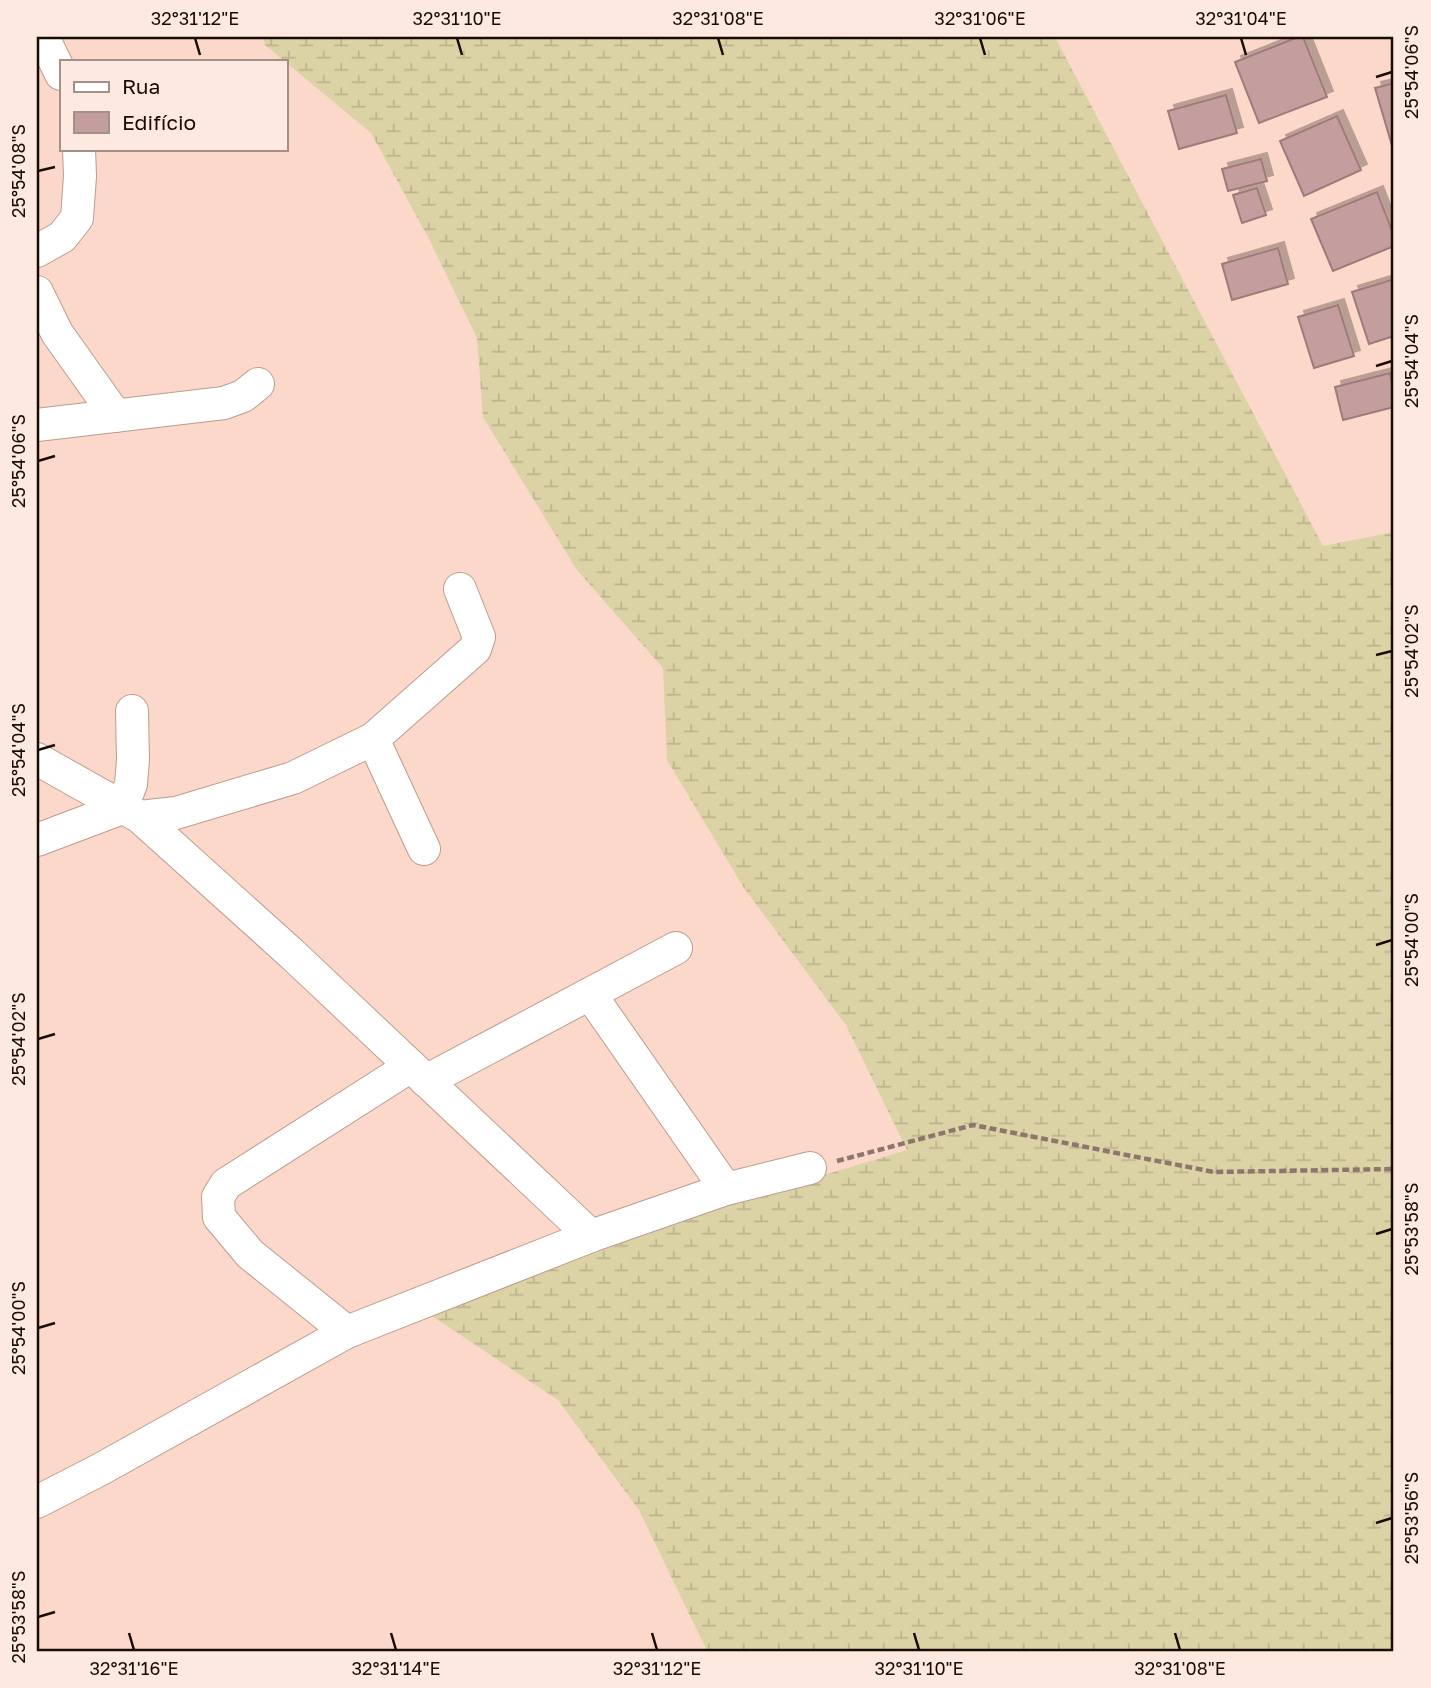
<svg xmlns="http://www.w3.org/2000/svg" width="1431" height="1688" font-family="'Golos Text',sans-serif">
<style>
.wetland{fill:url(#wetland-marsh)}
.building{fill:#c49e9e;stroke:#9e7a7a;stroke-width:2;filter:url(#shadow)}
.lines{fill:none;stroke-linecap:round;stroke-linejoin:round}
.minor-casing{stroke:#bd9c8e;stroke-width:34}
.path{stroke:#8e766c;stroke-width:4.5;stroke-dasharray:7 3.5;stroke-linecap:butt}
.minor{stroke:#fff;stroke-width:32}
.ticks{fill:none;stroke:#180c07;stroke-width:2.5}
.neatline{fill:none;stroke:#180c07;stroke-width:2.5}
.ticks-label{font-size:18px;text-anchor:middle;fill:#180c07}
</style>
<defs>
<pattern id="wetland-marsh" width="20" height="14" patternUnits="userSpaceOnUse" patternTransform="scale(1.75)"><rect width="20" height="14" fill="#dbd3a6"/><path d="M1 5h8M5 5V1M11 12h8M15 12V8" fill="none" stroke="#bbb48d"/></pattern>
<filter id="shadow"><feDropShadow dx="6" dy="-6" stdDeviation="0" flood-color="#0004"/></filter>
</defs>
<rect width="100%" height="100%" fill="#fbd8c9"/>
<!-- wetland -->
<path class="wetland" d="M263,37H1055L1323,546L1394,532V1651H707L639,1510L558,1400L432,1316L681,1218L907,1150L846,1025L744,888L667,760L663,668L577,570L483,417L477,338L429,239L371,133L265,45Z"/>
<!-- building -->
<g class="building">
<path d="M1298,37H1303L1327,97L1259,123L1235,62Z"/>
<path d="M1394,83V149H1393L1375,88Z"/>
<path d="M1226,95L1237,133L1179,149L1168,111Z"/>
<path d="M1337,116L1361,170L1304,196L1280,141Z"/>
<path d="M1261,159L1267,181L1228,191L1222,169Z"/>
<path d="M1257,188L1266,215L1242,223L1233,195Z"/>
<path d="M1377,192L1394,236V246L1333,271L1311,219Z"/>
<path d="M1278,248L1288,284L1232,300L1222,264Z"/>
<path d="M1394,279V336L1369,344L1352,292Z"/>
<path d="M1338,305L1354,356L1314,368L1298,317Z"/>
<path d="M1390,373L1394,393V407L1343,420L1335,387Z"/>
</g>
<g class="lines">
<!-- minor casing -->
<g class="minor-casing">
<g id="minor">
<path d="M43,37L61,74"/>
<path d="M37,251L62,237L77,218L80,176L79,149"/>
<path d="M37,292L57,333L116,416"/>
<path d="M37,425L224,403L243,396L258,384"/>
<path d="M373,739L424,849"/>
<path d="M37,759L140,817L292,954L591,1236"/>
<path d="M140,817L176,813L293,778L373,739L475,649L479,637L460,589"/>
<path d="M37,840L122,808L131,784L133,760L132,711"/>
<path d="M590,994L726,1189"/>
<path d="M426,1081L676,948"/>
<path d="M347,1332L250,1254L219,1217L218,1197L226,1184L411,1066"/>
<path d="M37,1502L101,1469L347,1332L591,1236L726,1189L810,1168"/>
</g>
</g>
<!-- path -->
<path class="path" d="M837,1161L973,1125L1214,1172L1394,1169"/>
<!-- minor -->
<use href="#minor" class="minor"/>
</g>
<!-- ticks -->
<path class="ticks" d="M195,38L200,55M457,38L462,55M718,38L723,55M980,38L985,55M1241,38L1246,55M1376,77L1392,72M38,171L55,167M1376,366L1392,361M38,461L55,456M1376,655L1392,651M38,750L55,745M1376,945L1392,940M38,1039L55,1034M1376,1234L1392,1229M38,1328L55,1323M1376,1523L1392,1518M38,1617L55,1612M129,1633L134,1650M391,1633L396,1650M652,1633L657,1650M914,1633L919,1650M1175,1633L1180,1650"/>
<!-- border -->
<rect width="1431" height="1688" fill="none" stroke="#fee9e0" stroke-width="77"/>
<!-- legend -->
<rect x="60" y="60" width="228" height="91" fill="#fee9e0" stroke="#a29189" stroke-width="2"/>
<rect x="74" y="82" width="35" height="10" fill="#ffffff" stroke="#a29189" stroke-width="2"/>
<text x="122" y="94" font-size="21" fill="#180c07">Rua</text>
<rect x="74" y="112" width="35" height="21" fill="#c49e9e" stroke="#a29189" stroke-width="2"/>
<text x="122" y="130" font-size="21" fill="#180c07">Edifício</text>
<rect x="38" y="38" width="1354" height="1612" class="neatline"/>
<g class="ticks-label">
<text x="195" y="25">32°31'12"E</text>
<text x="457" y="25">32°31'10"E</text>
<text x="718" y="25">32°31'08"E</text>
<text x="980" y="25">32°31'06"E</text>
<text x="1241" y="25">32°31'04"E</text>
<text transform="translate(1412 72) rotate(-90)" y="6">25°54'06"S</text>
<text transform="translate(19 171) rotate(-90)" y="6">25°54'08"S</text>
<text transform="translate(1412 361) rotate(-90)" y="6">25°54'04"S</text>
<text transform="translate(19 461) rotate(-90)" y="6">25°54'06"S</text>
<text transform="translate(1412 651) rotate(-90)" y="6">25°54'02"S</text>
<text transform="translate(19 750) rotate(-90)" y="6">25°54'04"S</text>
<text transform="translate(1412 940) rotate(-90)" y="6">25°54'00"S</text>
<text transform="translate(19 1039) rotate(-90)" y="6">25°54'02"S</text>
<text transform="translate(1412 1229) rotate(-90)" y="6">25°53'58"S</text>
<text transform="translate(19 1328) rotate(-90)" y="6">25°54'00"S</text>
<text transform="translate(1412 1518) rotate(-90)" y="6">25°53'56"S</text>
<text transform="translate(19 1617) rotate(-90)" y="6">25°53'58"S</text>
<text x="134" y="1675">32°31'16"E</text>
<text x="396" y="1675">32°31'14"E</text>
<text x="657" y="1675">32°31'12"E</text>
<text x="919" y="1675">32°31'10"E</text>
<text x="1180" y="1675">32°31'08"E</text>
</g>
</svg>
